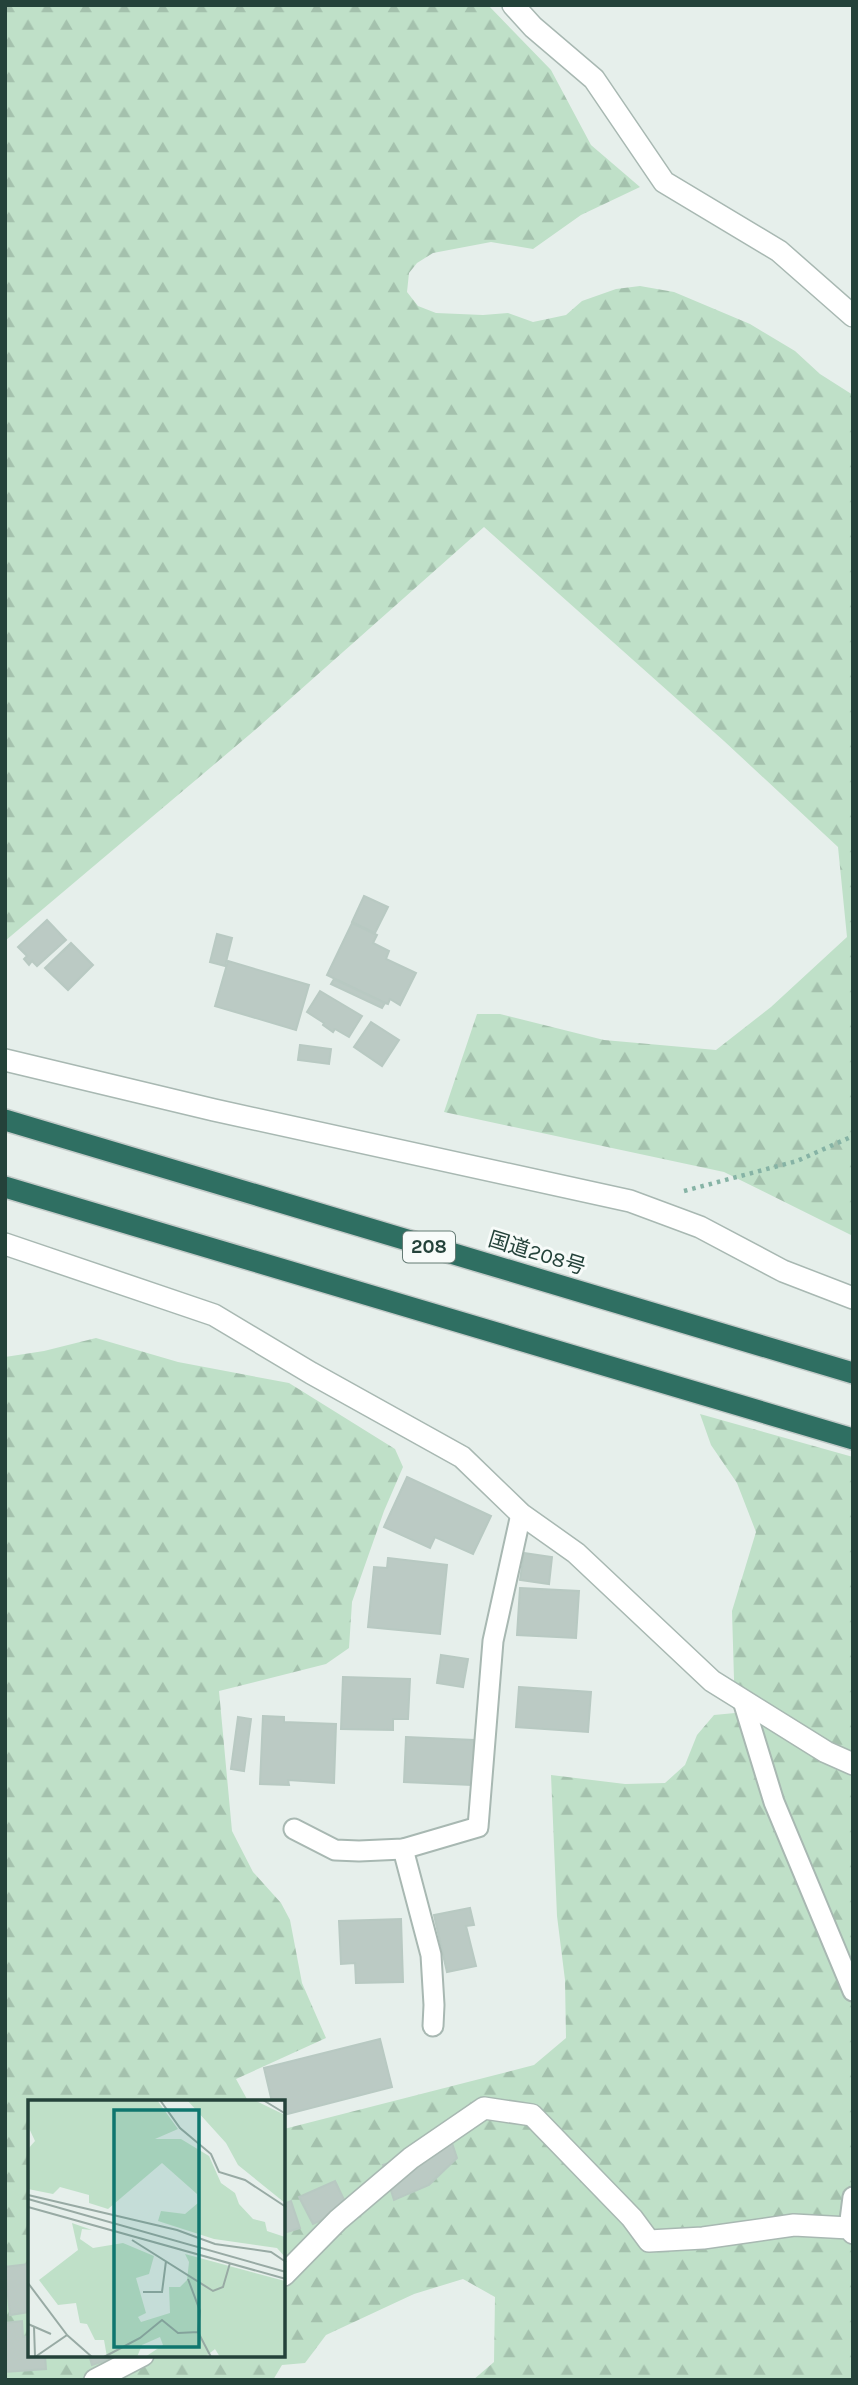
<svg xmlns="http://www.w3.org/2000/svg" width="858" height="2385" font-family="Karla,'Noto Sans JP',sans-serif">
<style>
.forest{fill:url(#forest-firs)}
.building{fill:#bbcac4;stroke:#b8c9c2;stroke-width:2}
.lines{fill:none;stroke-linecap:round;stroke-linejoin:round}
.lane-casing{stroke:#a8b8b2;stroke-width:23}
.street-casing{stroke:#a8b8b2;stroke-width:24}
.highway-casing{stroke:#c2cac8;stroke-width:24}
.path{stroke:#86b3a5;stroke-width:4.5;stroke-dasharray:3.5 5;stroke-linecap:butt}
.lane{stroke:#fff;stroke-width:19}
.street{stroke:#fff;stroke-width:21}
.highway{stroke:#2f6f62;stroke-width:21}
.labels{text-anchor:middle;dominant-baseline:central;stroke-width:6;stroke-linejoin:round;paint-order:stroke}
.shield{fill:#f7fbf9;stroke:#637a73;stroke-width:2}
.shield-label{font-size:19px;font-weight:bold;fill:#24423a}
.street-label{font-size:21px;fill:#24423a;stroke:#f7fbf9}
.inset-road{fill:none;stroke:#98aaa4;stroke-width:2}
.view{fill:#0f766e;fill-opacity:0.15;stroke:#0f766e;stroke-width:3.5}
.inset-edge{fill:none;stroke:#24423a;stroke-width:3.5}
</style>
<defs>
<pattern id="forest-firs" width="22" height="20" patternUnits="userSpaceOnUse" patternTransform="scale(1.75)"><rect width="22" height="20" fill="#bfe0c8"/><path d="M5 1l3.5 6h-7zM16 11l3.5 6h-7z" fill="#a4c1ad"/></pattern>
</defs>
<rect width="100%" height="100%" fill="#e6efeb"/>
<!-- forest -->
<g class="forest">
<path d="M5,5H488L551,70L591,145L640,187L581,215L533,249L491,242L433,253L417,263L409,273L407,292L418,306L436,313L483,315L508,313L533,322L566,315L582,301L616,289L640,286L674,292L750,324L795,351L820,374L853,395V1236L724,1172L444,1112L477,1014H500L604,1040L716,1050L771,1007L847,937L838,847L724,741L484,527L255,730L5,941Z"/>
<path d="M96,1338L178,1362L289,1383L395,1449L403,1467L384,1511L352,1602L349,1648L326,1664L219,1691L232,1831L253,1872L281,1903L290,1920L302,1983L326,2038L236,2079L248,2101L30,2102V2355H284V2129L534,2065L566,2038L565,1980L557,1916L551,1775L625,1784L665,1783L685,1765L697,1735L714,1715L735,1713L732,1611L756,1532L737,1483L711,1445L700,1414L853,1457V2380H473L494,2362L495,2297L463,2279L414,2294L326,2335L305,2363L282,2365L273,2380H5V1357L44,1351Z"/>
</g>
<!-- building -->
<g class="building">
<path d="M364,896L388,907L375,933L352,922Z"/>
<path d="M47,920L66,940L37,966L32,961L29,965L24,959L27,956L18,947Z"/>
<path d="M352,923L377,935L373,943L389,951L386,959L416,973L400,1005L390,999L388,1004L385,1003L327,975Z"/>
<path d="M217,934L232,938L225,966L210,962Z"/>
<path d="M71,943L93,965L68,990L45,968Z"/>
<path d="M228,961L309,985L296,1030L215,1006Z"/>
<path d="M334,979L385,1003L382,1008L331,984Z"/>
<path d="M320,991L362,1016L349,1037L335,1029L333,1032L323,1025L324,1023L307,1012Z"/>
<path d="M371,1022L399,1040L382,1066L354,1047Z"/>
<path d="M300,1045L331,1049L329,1064L298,1060Z"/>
<path d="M407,1477L491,1516L473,1554L435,1537L430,1548L384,1527Z"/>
<path d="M524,1553L552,1557L549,1584L520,1580Z"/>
<path d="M388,1558L447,1565L440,1634L368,1627L374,1567L387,1568Z"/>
<path d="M520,1588L579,1591L576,1638L517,1635Z"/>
<path d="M441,1655L468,1659L463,1687L437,1683Z"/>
<path d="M343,1677L410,1679L408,1719H393V1730L341,1729Z"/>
<path d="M519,1687L591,1692L588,1732L516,1727Z"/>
<path d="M263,1716L284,1717V1722L336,1724L334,1783L288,1780L289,1785L260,1784Z"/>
<path d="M238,1717L251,1719L244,1771L231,1769Z"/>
<path d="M406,1737L474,1740L472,1785L404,1782Z"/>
<path d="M470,1908L474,1925L466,1926L476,1966L447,1972L434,1915Z"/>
<path d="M401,1919L403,1982L356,1983L355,1963L341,1964L339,1921Z"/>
<path d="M380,2039L392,2087L284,2115V2102H272L264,2068Z"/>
<path d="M452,2143L457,2158L429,2185L394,2200L383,2165Z"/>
<path d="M335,2181L348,2208L313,2224L299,2197Z"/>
<path d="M291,2201L300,2228L284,2233V2204Z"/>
<path d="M30,2264V2312L10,2315L5,2267Z"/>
<path d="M22,2321L23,2337L30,2336V2355H45L46,2369L5,2372V2323Z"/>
<path d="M89,2355H123L92,2365Z"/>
</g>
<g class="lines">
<!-- lane casing -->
<g class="lane-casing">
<g id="lane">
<path d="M743,1701L774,1802L853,1991"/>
<path d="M294,1829L335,1850L359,1851L403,1849L478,1827L493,1641L521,1514"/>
<path d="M403,1849L431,1955L434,2005L433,2026"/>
<path d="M849,2228L853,2197"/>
</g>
</g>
<!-- street casing -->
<g class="street-casing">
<g id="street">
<path d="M513,5L533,27L594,79L664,182L779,251L853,316"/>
<path d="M5,1060L214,1110L630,1201L700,1227L783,1271L853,1298"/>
<path d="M5,1244L214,1315L311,1373L462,1457L521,1514L576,1553L712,1681L826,1752L853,1764"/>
<path d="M284,2275L338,2220L411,2158L484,2108L532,2115L632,2218L649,2241L703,2238L794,2225L849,2228L853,2233"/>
<path d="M95,2380L143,2355"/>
</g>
</g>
<!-- highway casing -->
<g class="highway-casing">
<g id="highway">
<path d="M5,1120L853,1373"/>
<path d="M5,1187L853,1439"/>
</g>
</g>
<!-- path -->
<path class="path" d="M684,1191L797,1161L853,1136"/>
<!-- lane -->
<use href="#lane" class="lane"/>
<!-- street -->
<use href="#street" class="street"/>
<!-- highway -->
<use href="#highway" class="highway"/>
</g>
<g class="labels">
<!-- shield labels -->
<rect class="shield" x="403" y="1231.5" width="52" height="31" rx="5"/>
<g class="shield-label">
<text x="429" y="1247">208</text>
</g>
<!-- street labels -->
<g class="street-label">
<text transform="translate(537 1253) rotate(17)">国道208号</text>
</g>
</g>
<!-- overview -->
<g transform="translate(28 2100)">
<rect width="257" height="257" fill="#e6efeb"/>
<path d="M0,0H129L150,29L127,39H153L181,56L193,83L207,93L211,104L225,119L237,122L239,131L257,137V157L249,148L186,139L130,121L133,111L157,114L170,103L169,94L134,63L80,109L61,103V95L32,87L25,94L0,89V49L7,41L0,26ZM159,0H226L257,15V103L210,65L198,43ZM44,123L64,130L54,129L52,139L65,148L95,143L126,156L121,174L108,178L118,213L110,217L113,222L142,213L141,187H152L159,180L161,162L157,154L257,181V257H192L187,249L177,257H117L135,245L132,237L114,245L109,257H79L76,240H67L59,224L52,223L48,203L30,205L11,180L50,150Z" fill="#bfe0c8"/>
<path class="inset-road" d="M132,0L152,28L183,54L191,72L217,80L258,107M235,0L258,14M0,95L149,130L187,144L243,152L258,162M0,99L258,172M0,107L258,179M104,140L185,191L195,187L202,163M160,179L172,211L170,232M0,183L39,235L7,257M115,192H134L138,161M0,224L23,234M6,227L7,256M39,235L64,257M76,257L112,238L134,220L150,233L170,232L183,257"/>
<path class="view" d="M86,10H171V247H86Z"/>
<rect width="257" height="257" class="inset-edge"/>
</g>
<!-- border -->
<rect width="858" height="2385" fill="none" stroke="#24423a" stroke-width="14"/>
</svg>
